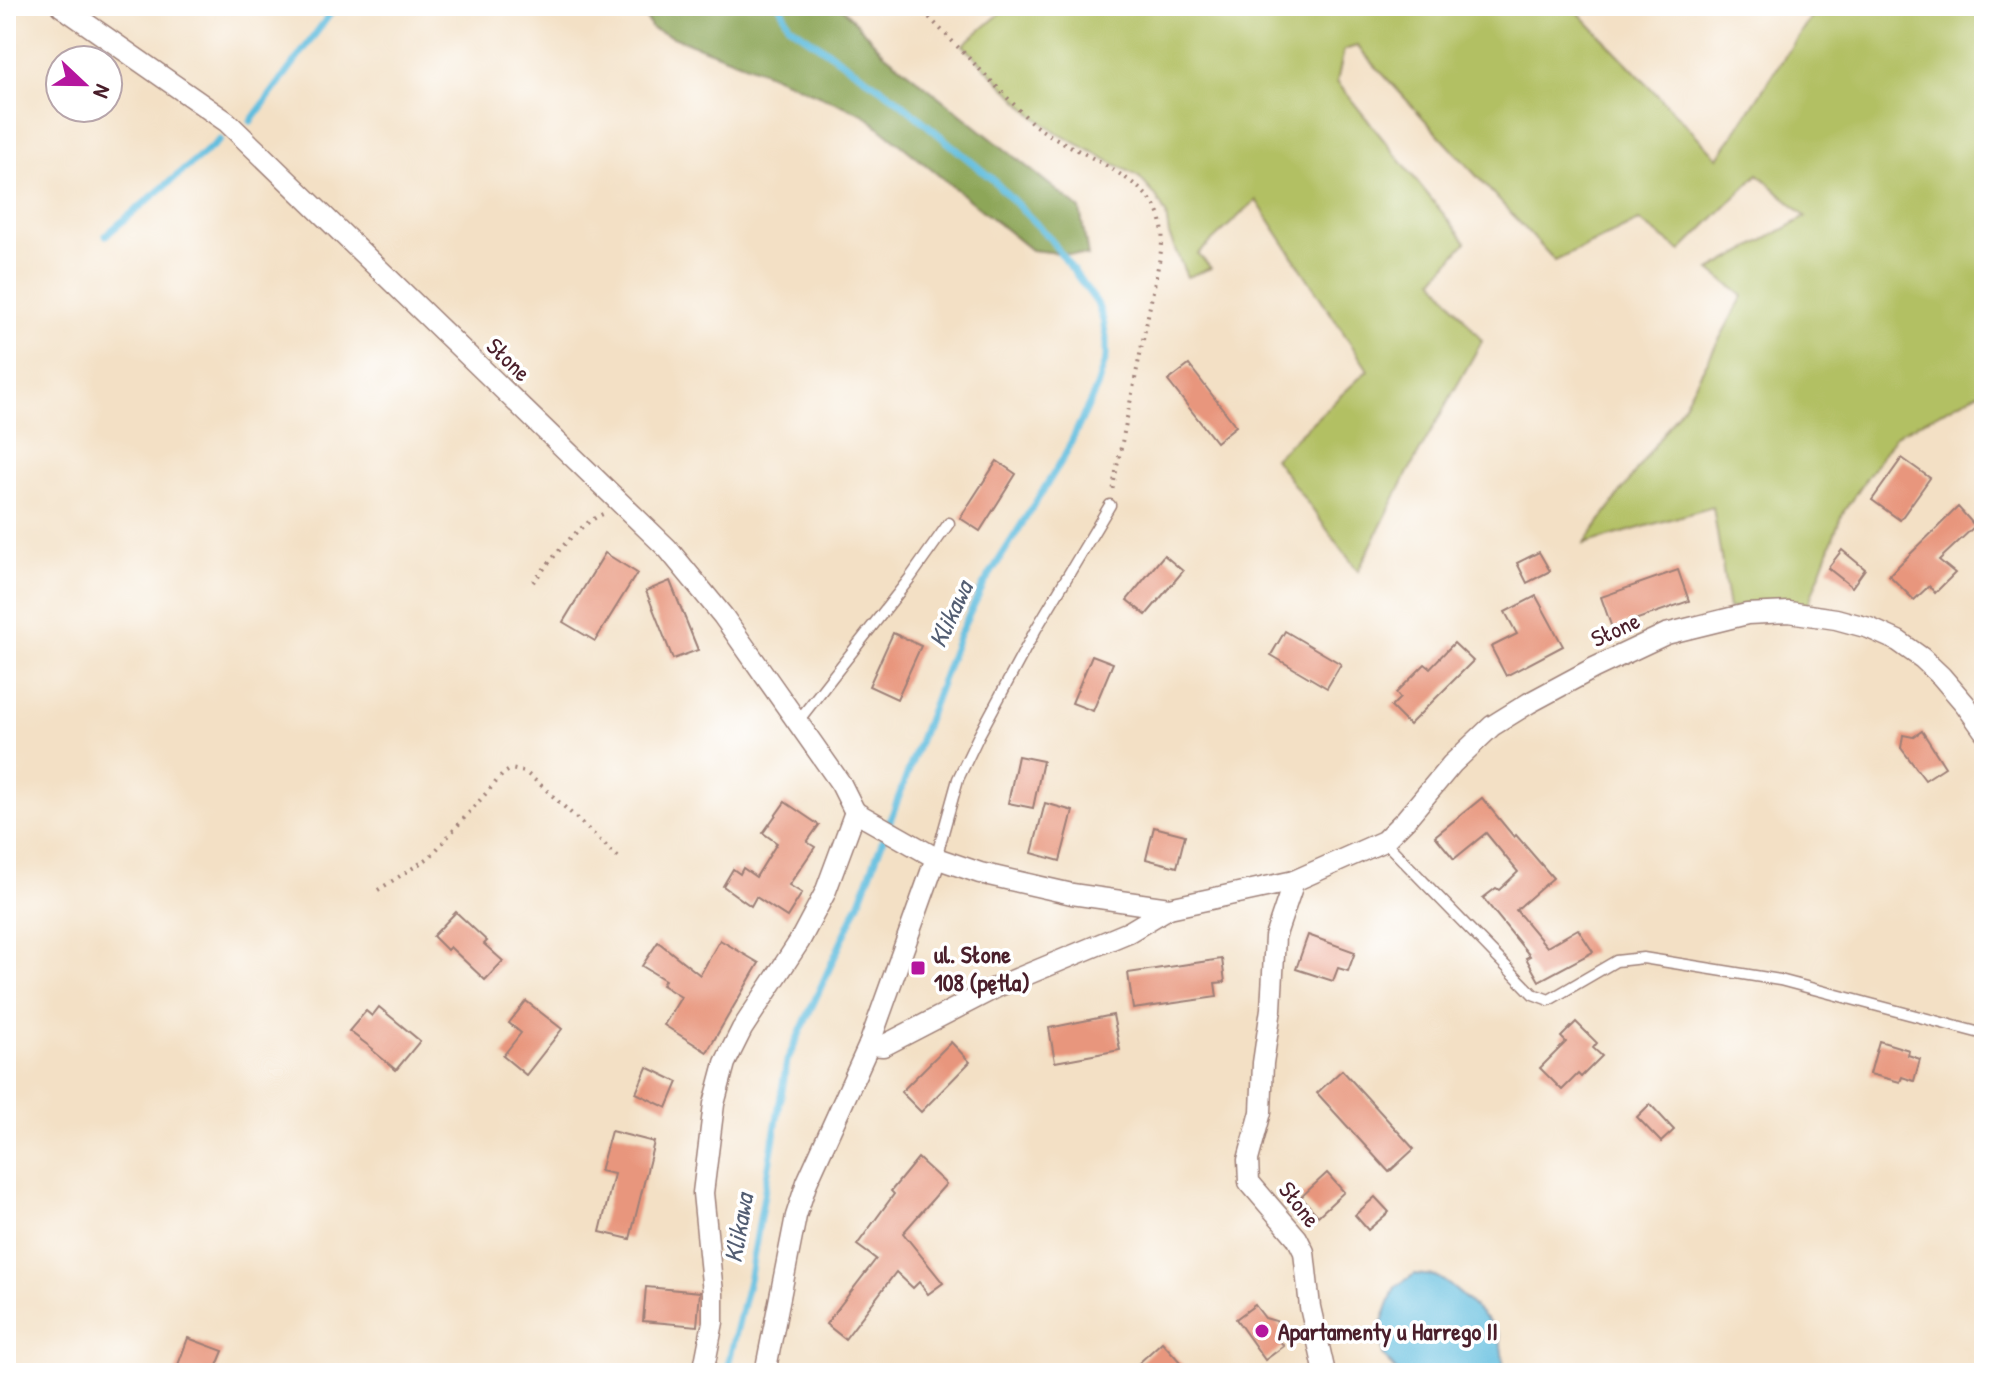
<svg xmlns="http://www.w3.org/2000/svg" width="1990" height="1379" font-family="'Patrick Hand',sans-serif">
<style>
.green{fill:#b2c063;stroke:#7e7047;stroke-width:2}
.forest{fill:#8da659;stroke:#6c6242;stroke-width:2}
.water{fill:#60bdde;stroke:#556e84;stroke-width:2}
.lines{fill:none;stroke-linecap:round;stroke-linejoin:round}
.stream{stroke:#60bdde;stroke-width:7}
.building{fill:#e8967d}
.lane-casing{stroke:#9e8078;stroke-width:13}
.street-casing{stroke:#9e8078;stroke-width:23}
.path{stroke:#9e8078;stroke-width:4;stroke-dasharray:2 6;stroke-linecap:butt}
.lane{stroke:#fff;stroke-width:10}
.street{stroke:#fff;stroke-width:20}
.poi-dot{fill:#b5179e;stroke:#fff;stroke-width:3}
.labels{text-anchor:middle;dominant-baseline:central;stroke-width:7;stroke-linejoin:round;paint-order:stroke}
.street-label{font-size:24px;fill:#4a1f2b;stroke:#fff}
.poi-label{font-size:24px;font-weight:bold;fill:#4a1f2b;stroke:#fff;text-anchor:start}
.water-label{font-size:26px;font-style:italic;fill:#535e73;stroke:#fff}
</style>
<rect width="100%" height="100%" fill="#fff"/>
<filter id="ink" filterUnits="userSpaceOnUse"><feTurbulence type="fractalNoise" baseFrequency=".0125" numOctaves="2"/><feDisplacementMap in="SourceGraphic" scale="16" xChannelSelector="R" yChannelSelector="G"/><feConvolveMatrix kernelMatrix="1 2 1 2 8 2 1 2 1" color-interpolation-filters="sRGB"/></filter>
<filter id="wash" filterUnits="userSpaceOnUse"><feTurbulence type="fractalNoise" baseFrequency=".006" numOctaves="4" result="noise"/><feDisplacementMap in="SourceGraphic" scale="32" xChannelSelector="R" yChannelSelector="G"/><feGaussianBlur stdDeviation="1.8" result="paint"/><feColorMatrix in="noise" values="0 0 0 0 0 0 0 0 0 0 0 0 0 0 0 0 0 1.4 0 .05"/><feComposite in="paint" operator="in"/></filter>
<g filter="url(#wash)">
<rect width="100%" height="100%" fill="#f3e0c5"/>
<!-- green -->
<path class="green" d="M1009,6H1572L1718,158L1818,6H1984V390L1896,435L1842,514L1808,605L1768,600L1729,609L1713,507L1584,544L1684,404L1743,296L1710,270L1806,217L1758,174L1681,251L1639,221L1555,261L1357,46L1344,50L1337,82L1466,242L1434,279L1482,341L1406,476L1358,571L1274,458L1368,370L1256,200L1198,254L1211,268L1187,277L1169,235L1166,214L1155,195L1139,177L1055,132L1034,116L963,45Z"/>
<!-- forest -->
<path class="forest" d="M639,6H840L884,53L1080,209L1088,256L1031,250L863,114L760,70L652,29Z"/>
<!-- water -->
<path class="water" d="M1415,1274C1421,1275 1428,1275 1434,1276C1448,1280 1493,1323 1499,1335C1501,1340 1503,1365 1505,1373H1398L1383,1355L1381,1324L1395,1287Z"/>
<g class="lines">
<!-- stream -->
<g class="stream">
<path d="M251,121L336,6"/>
<path d="M106,235L220,140"/>
<path d="M726,1373L750,1276L787,1061L860,901L959,635L984,584L1064,457L1097,387L1106,357V337L1103,320L1097,303L1048,236L992,179L895,98L789,25L780,6"/>
</g>
</g>
<g id="blocks">
<!-- building -->
<g class="building">
<path d="M1189,365L1236,426L1216,442L1168,381Z"/>
<path d="M1902,458L1930,478L1900,520L1872,500Z"/>
<path d="M997,461L1016,474L980,531L960,518Z"/>
<path d="M1958,507L1975,526L1939,560L1955,573L1935,593L1929,586L1914,600L1889,575Z"/>
<path d="M1842,550L1865,569L1852,587L1828,568Z"/>
<path d="M1539,552L1550,571L1527,583L1517,563Z"/>
<path d="M605,553L637,573L595,641L563,622Z"/>
<path d="M1164,555L1183,571L1146,615L1127,600Z"/>
<path d="M1678,570L1689,601L1612,628L1601,597Z"/>
<path d="M670,581L698,650L673,659L646,591Z"/>
<path d="M1536,596L1563,646L1506,676L1491,647L1517,634L1505,612Z"/>
<path d="M1285,631L1341,664L1327,688L1271,655Z"/>
<path d="M893,633L921,646L897,699L869,686Z"/>
<path d="M1454,643L1473,661L1409,725L1391,707L1400,698L1396,693L1425,664L1430,668Z"/>
<path d="M1092,655L1113,663L1093,711L1072,703Z"/>
<path d="M1922,731L1945,767L1925,780L1901,748L1903,735L1913,737Z"/>
<path d="M1018,756L1043,761L1033,808L1008,803Z"/>
<path d="M1482,798L1514,837L1516,835L1553,878L1516,910L1547,947L1578,929L1593,952L1539,981L1526,958L1530,956L1483,898L1496,888L1499,890L1518,872L1486,833L1454,859L1435,836Z"/>
<path d="M785,802L819,825L807,842L815,847L789,885L802,893L787,917L756,897L751,906L723,886L733,869L740,874L743,868L756,877L777,843L763,833Z"/>
<path d="M1045,803L1073,811L1060,861L1032,853Z"/>
<path d="M1154,827L1185,835L1177,867L1146,859Z"/>
<path d="M456,912L487,941L484,944L503,961L485,980L450,947L447,950L433,936Z"/>
<path d="M1308,935L1355,952L1348,971L1338,968L1333,981L1296,969Z"/>
<path d="M720,940L759,963L707,1052L664,1025L681,997L662,985L665,980L642,966L658,942L700,975Z"/>
<path d="M1222,959L1225,982L1215,983L1217,997L1133,1009L1128,973Z"/>
<path d="M526,1001L562,1029L526,1075L503,1056L521,1033L509,1023Z"/>
<path d="M379,1007L420,1041L396,1070L372,1050L373,1049L349,1031L366,1011L372,1016Z"/>
<path d="M1113,1015L1120,1050L1055,1062L1049,1028Z"/>
<path d="M1576,1022L1597,1043L1593,1048L1602,1056L1581,1077L1578,1074L1562,1090L1540,1068L1566,1042L1561,1037Z"/>
<path d="M1879,1041L1909,1050L1908,1055L1920,1059L1914,1081L1902,1077L1900,1082L1870,1074Z"/>
<path d="M951,1042L970,1062L921,1112L901,1092Z"/>
<path d="M647,1067L678,1082L667,1108L636,1093Z"/>
<path d="M1342,1070L1414,1149L1389,1172L1317,1093Z"/>
<path d="M1650,1104L1674,1130L1661,1142L1637,1117Z"/>
<path d="M611,1131L654,1142L630,1239L600,1232L614,1174L600,1171Z"/>
<path d="M918,1158L946,1184L903,1233L943,1283L928,1294L919,1282L913,1288L896,1272L845,1339L826,1324L876,1259L857,1245L894,1194L891,1191Z"/>
<path d="M1327,1173L1344,1192L1318,1216L1301,1197Z"/>
<path d="M1375,1197L1389,1212L1368,1230L1355,1215Z"/>
<path d="M646,1287L700,1292L697,1326L643,1321Z"/>
<path d="M1255,1305L1265,1318L1276,1321L1281,1328L1279,1340L1284,1346L1265,1360L1236,1319Z"/>
<path d="M188,1338L223,1351L214,1373H175Z"/>
<path d="M1162,1342L1190,1373H1128Z"/>
</g>
</g>
</g>
<g filter="url(#ink)">
<use href="#blocks" fill-opacity="0" stroke="#9e8078" stroke-width="2"/>
<g class="lines">
<!-- lane casing -->
<g class="lane-casing">
<g id="lane">
<path d="M798,721L910,578L949,523"/>
<path d="M1384,841L1533,994L1549,1000L1616,961L1643,958L1780,980L1984,1034"/>
<path d="M936,858L958,779L978,737L1036,629L1110,505"/>
</g>
</g>
<!-- street casing -->
<g class="street-casing">
<g id="street">
<path d="M61,6L227,122L668,549L723,616L841,784L855,812"/>
<path d="M855,812L936,858L980,873L1072,894L1169,908"/>
<path d="M1294,881L1275,937L1271,1009L1263,1063L1261,1112L1248,1160L1249,1182L1297,1238L1304,1252L1310,1307L1325,1373"/>
<path d="M869,1045L883,1046L997,987L1129,932L1169,908L1294,881L1384,841L1406,819L1452,764L1492,726L1529,703L1594,668L1666,634L1747,614L1789,612L1836,619L1869,628L1898,641L1922,658L1941,676L1965,704L1984,731"/>
<path d="M703,1373L713,1322V1293L703,1193L714,1104L725,1063L742,1029L799,942L825,893L855,812"/>
<path d="M765,1373L796,1216L807,1182L869,1045L936,858"/>
</g>
</g>
<!-- path -->
<g class="path">
<path d="M918,6L1033,124C1067,150 1151,177 1161,220C1164,232 1162,245 1160,257L1112,491"/>
<path d="M533,582C554,558 574,527 603,514"/>
<path d="M378,890L430,857L503,774L511,769L525,772L542,786L619,858"/>
</g>
<!-- lane -->
<use href="#lane" class="lane"/>
<!-- street -->
<use href="#street" class="street"/>
</g>
</g>
<!-- markers -->
<g class="poi-dot">
<rect x="910" y="960" width="16" height="16" rx="4"/>
<circle cx="1262" cy="1331" r="8"/>
</g>
<g class="labels">
<!-- street labels -->
<g class="street-label">
<text transform="translate(509 359) rotate(44)">Słone</text>
<text transform="translate(1615 629) rotate(-25)">Słone</text>
<text transform="translate(1300 1204) rotate(52)">Słone</text>
</g>
<!-- poi labels -->
<g class="poi-label">
<text x="934" y="954">ul. Słone<tspan x="934" dy="28">108 (pętla)</tspan></text>
<text x="1278" y="1331">Apartamenty u Harrego II</text>
</g>
<!-- water labels -->
<g class="water-label">
<text transform="translate(950 614) rotate(-65)">Klikawa</text>
<text transform="translate(738 1228) rotate(-80)">Klikawa</text>
</g>
</g>
<!-- margin -->
<rect width="1990" height="1379" fill="none" stroke="#fff" stroke-width="32"/>
<!-- north arrow -->
<g transform="translate(84 84) rotate(112)"><circle r="38" fill="#ffffff" stroke="#b7a5aa" stroke-width="2"/>
<path d="M0-6L14 30L0 20L-14 30Z" fill="#b5179e"/>
<text y="-12" font-size="22" font-weight="bold" text-anchor="middle" fill="#4a1f2b">N</text>
</g>
</svg>
